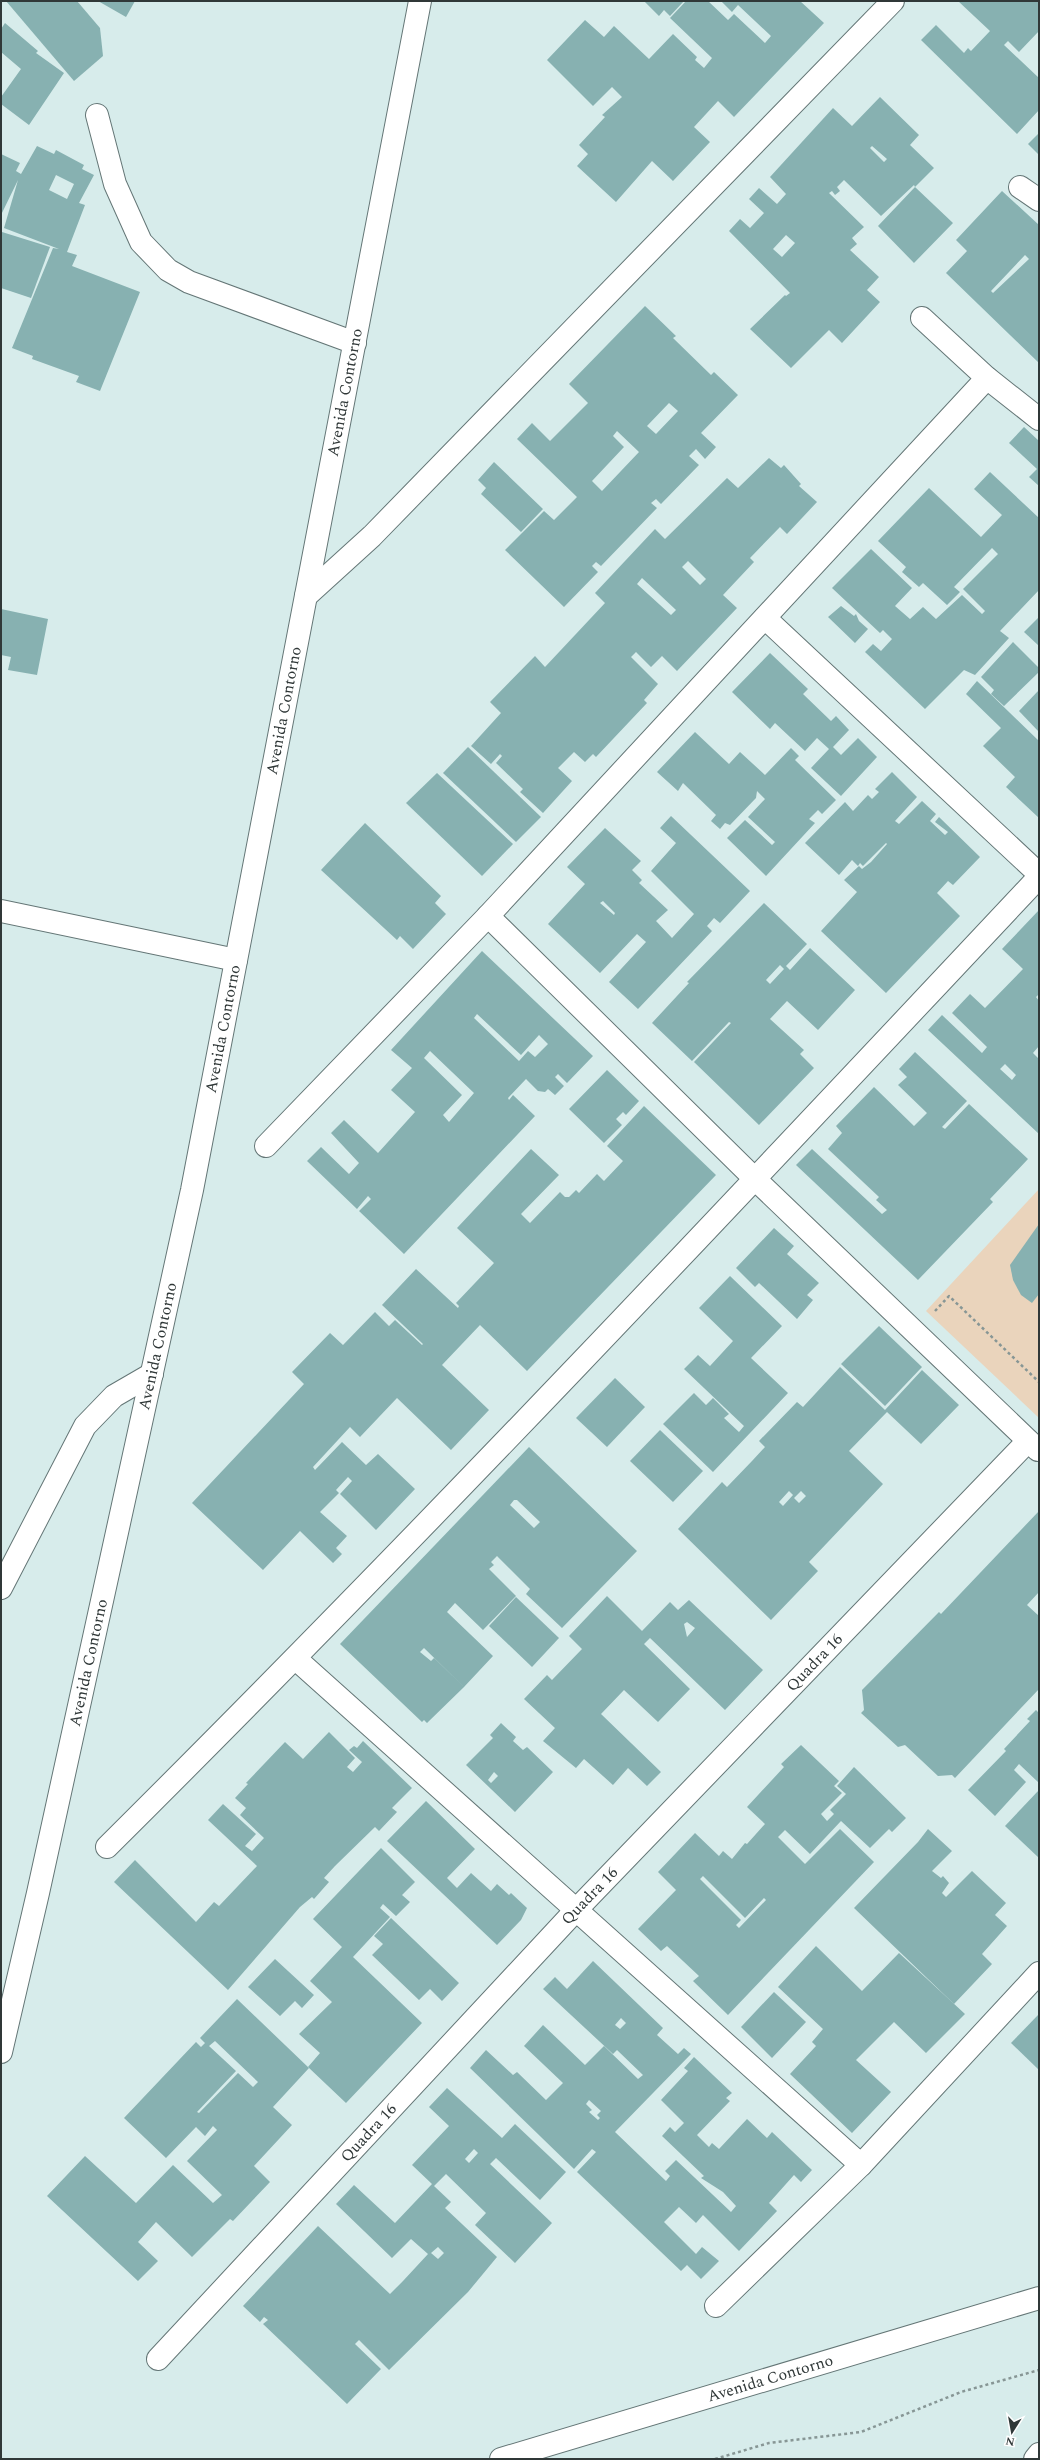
<svg xmlns="http://www.w3.org/2000/svg" width="1040" height="2460" font-family="Spectral,serif">
<style>
.green{fill:#ead4bc}
.building{fill:#87b1b1;fill-rule:evenodd}
.lines{fill:none;stroke-linecap:round;stroke-linejoin:round}
.street-casing{stroke:#647676;stroke-width:24}
.secondary-casing{stroke:#647676;stroke-width:24}
.path{stroke:#879695;stroke-width:2.5;stroke-dasharray:3 3;stroke-linecap:butt}
.street{stroke:#fff;stroke-width:22}
.secondary{stroke:#fff;stroke-width:22}
.labels{text-anchor:middle;dominant-baseline:central;stroke-width:3;stroke-linejoin:round;paint-order:stroke}
.street-label{font-size:16px;fill:#303838;stroke:#fff}
</style>
<rect width="100%" height="100%" fill="#d7eceb"/>
<!-- green -->
<path class="green" d="M1039,1189V1418L926,1311Z"/>
<!-- building -->
<g class="building">
<path d="M6,1H77L100,28L103,56L74,81Z"/>
<path d="M98,1H135L126,17Z"/>
<path d="M644,1H684L670,16L664,10L659,16Z"/>
<path d="M686,1H708L728,20L734,14L765,43L771,36L738,5L732,12L721,1H800L824,23L734,117L718,101L694,127L710,142L673,181L652,161L616,202L577,166L588,154L579,145L605,117L602,115L622,97L612,87L593,106L547,60L585,20L604,37L614,26L649,59L673,34L697,57L695,60L704,68L712,58L670,18Z"/>
<path d="M958,1H1039V31L1019,52L1008,41L1004,45L1039,78V110L1017,134L921,40L936,25L964,53L968,48L971,51L990,31Z"/>
<path d="M5,23L38,51L36,53L64,73L29,125L1,104V97L21,69L1,52V29Z"/>
<path d="M880,97L919,135L910,145L934,168L915,187L953,223L914,263L878,226L915,187L914,185L881,216L844,180L837,187L840,191L835,195L832,191L829,193L864,227L852,238L857,244L850,250L879,277L867,290L880,302L842,343L829,330L791,368L750,329L785,295L786,296L790,293L729,231L740,219L750,228L764,213L749,199L759,188L777,204L786,194L770,177L833,108L852,126ZM872,146L887,159L884,162L870,148ZM786,235L795,243L782,257L773,249Z"/>
<path d="M1039,133V155L1028,144Z"/>
<path d="M37,146L54,154L56,150L84,165L82,169L94,175L79,203L85,205L67,252L77,255L72,266L140,292L100,391L76,382L79,376L32,359L33,356L12,348L53,248L59,249L4,228L18,180L1,215V154L20,163L16,171L21,174ZM56,175L74,184L67,199L49,190Z"/>
<path d="M1002,191L1039,225V363L946,273L967,251L956,240ZM1025,255L1029,259L993,293L991,291Z"/>
<path d="M2,232L50,247L31,298L1,288Z"/>
<path d="M645,306L676,336L673,338L711,375L714,372L738,395L701,433L716,447L705,459L696,449L689,456L699,465L661,504L656,499L651,503L657,508L601,566L596,562L592,566L598,572L564,607L505,550L544,511L554,520L577,497L517,439L532,423L550,441L588,403L569,384ZM669,403L678,411L656,434L647,426ZM617,431L639,452L602,491L592,481L624,447L613,436Z"/>
<path d="M1024,427L1039,441V486L1029,477L1037,469L1009,443Z"/>
<path d="M769,458L781,468L784,465L801,484L799,486L817,502L787,534L780,527L750,558L754,562L723,595L737,608L677,671L662,656L651,667L636,652L631,657L658,684L644,700L647,703L596,757L593,754L585,762L574,752L558,768L572,781L543,813L520,792L523,789L496,763L502,756L500,754L491,764L471,746L501,713L490,702L535,656L545,667L605,603L595,593L655,529L665,539L727,478L738,488ZM688,561L706,579L700,585L682,567ZM642,578L676,610L671,615L637,584Z"/>
<path d="M494,462L543,509L521,532L481,494L486,488L478,480Z"/>
<path d="M990,472L1039,518V590L1000,631L1009,638L975,675L964,670L925,709L865,652L873,644L881,651L892,639L883,630L880,633L832,588L871,549L912,588L895,606L910,619L923,607L936,619L962,595L982,614L985,611L963,589L998,554L992,548L954,587L960,592L947,605L923,583L919,587L902,572L906,567L878,541L929,488L981,537L1002,515L974,489Z"/>
<path d="M841,606L854,616L856,614L859,621L868,629L855,643L828,617Z"/>
<path d="M1,609L48,619L37,675L8,670L11,657L1,655Z"/>
<path d="M1039,617V646L1024,632Z"/>
<path d="M1013,642L1039,668V672L1004,706L991,694L994,690L981,677Z"/>
<path d="M770,653L808,689L803,694L831,721L836,716L849,730L833,747L841,755L858,738L877,757L841,796L811,768L829,749L817,738L805,751L775,723L770,729L732,692Z"/>
<path d="M977,681L1039,741V818L1006,787L1015,777L983,746L1001,728L966,694Z"/>
<path d="M1039,690V732L1019,711Z"/>
<path d="M695,732L729,764L740,752L765,775L791,748L799,756L795,760L836,800L822,814L818,810L809,819L815,823L766,876L727,838L745,820L772,845L775,842L748,817L765,799L757,791L756,798L730,825L725,823L720,829L711,821L716,815L683,783L678,791L657,772Z"/>
<path d="M468,747L541,817L516,842L443,773Z"/>
<path d="M892,772L917,797L895,821L899,824L922,801L936,814L930,821L945,835L948,832L935,822L939,817L980,857L953,885L948,881L937,893L960,916L886,993L821,931L857,892L844,880L859,866L862,869L871,862L887,844L886,843L863,866L860,863L858,866L852,860L839,875L805,843L845,802L853,811L868,795L872,799L879,792L875,789Z"/>
<path d="M437,773L513,844L482,876L406,803Z"/>
<path d="M671,816L750,891L720,923L714,918L707,926L712,931L638,1009L609,982L646,942L637,934L600,973L548,924L585,884L567,867L605,828L641,861L632,870L642,880L639,883L668,910L656,921L672,938L694,914L651,871L676,843L660,828ZM603,901L615,913L614,915L600,903Z"/>
<path d="M365,823L441,896L435,903L446,914L413,949L400,936L397,940L321,870Z"/>
<path d="M764,903L807,944L786,966L790,970L810,948L855,990L818,1030L787,1001L770,1019L804,1050L800,1054L814,1068L759,1125L694,1062L731,1023L729,1022L692,1061L652,1023L689,983L687,982ZM780,965L784,969L770,984L766,980Z"/>
<path d="M1039,910V994L1036,997L1039,1001V1046L1033,1053L1039,1059V1134L928,1030L942,1015L982,1053L987,1047L952,1013L970,994L985,1008L1023,969L1002,949ZM1005,1064L1016,1075L1012,1080L1000,1069Z"/>
<path d="M482,951L593,1056L567,1083L558,1074L555,1077L564,1086L555,1095L548,1089L545,1092L538,1091L526,1079L508,1098L509,1100L513,1095L535,1116L404,1254L359,1211L371,1199L368,1196L357,1209L307,1161L321,1147L349,1174L359,1163L331,1133L344,1120L378,1153L415,1112L391,1090L412,1068L391,1050ZM477,1014L521,1055L539,1035L548,1044L535,1057L528,1051L519,1061L474,1018ZM430,1051L474,1093L449,1122L443,1115L462,1095L424,1058Z"/>
<path d="M915,1052L967,1101L942,1127L945,1129L969,1104L1028,1159L990,1199L993,1202L918,1280L796,1165L812,1149L882,1214L887,1210L876,1200L879,1197L828,1149L842,1133L836,1126L874,1087L914,1126L927,1113L898,1085L907,1077L899,1069Z"/>
<path d="M607,1070L639,1101L626,1115L623,1112L616,1119L622,1125L604,1143L569,1109Z"/>
<path d="M644,1106L716,1175L527,1371L480,1325L442,1365L489,1410L451,1450L397,1398L360,1437L350,1427L313,1467L315,1470L342,1442L366,1465L378,1454L415,1489L376,1530L340,1494L352,1481L348,1477L336,1490L339,1493L320,1512L347,1536L336,1548L342,1554L333,1563L300,1531L263,1570L192,1503L304,1384L292,1372L330,1333L343,1345L375,1312L389,1326L395,1320L422,1345L423,1344L382,1305L416,1269L458,1308L459,1306L456,1303L494,1263L457,1228L531,1149L559,1175L521,1214L530,1223L560,1192L565,1197H569L576,1190L579,1193L597,1174L604,1181L623,1161L607,1146Z"/>
<path d="M1039,1224V1294L1032,1303L1021,1295L1013,1280L1010,1265Z"/>
<path d="M774,1228L794,1246L787,1254L819,1283L807,1295L813,1300L797,1319L759,1283L755,1287L736,1268Z"/>
<path d="M730,1276L782,1326L751,1358L788,1393L713,1472L663,1424L694,1393L706,1405L713,1398L729,1414L724,1418L739,1432L744,1426L684,1369L698,1355L710,1366L733,1341L699,1308Z"/>
<path d="M879,1326L922,1367L885,1406L841,1364Z"/>
<path d="M840,1367L885,1410L922,1370L959,1405L921,1444L887,1412L849,1451L883,1484L809,1562L818,1571L771,1620L678,1529L722,1482L727,1487L752,1461L765,1447L759,1441L797,1402L803,1407ZM789,1491L793,1495L783,1506L779,1502ZM801,1491L806,1496L799,1503L794,1498Z"/>
<path d="M615,1378L645,1407L607,1447L576,1418Z"/>
<path d="M660,1430L703,1471L673,1502L630,1461Z"/>
<path d="M529,1447L637,1551L562,1628L526,1594L530,1589L497,1556L491,1562L494,1565L489,1569L516,1596L483,1630L455,1603L447,1612L493,1656L464,1687L424,1648L420,1652L431,1661L434,1658L464,1687L427,1723L424,1720L422,1722L340,1644ZM514,1500H517L540,1522L534,1528L510,1505Z"/>
<path d="M1039,1511V1592L1027,1605L1039,1616V1689L955,1778L952,1775L938,1776L905,1745L898,1747L861,1713L864,1710L862,1690L939,1612L941,1614Z"/>
<path d="M607,1596L642,1631L670,1602L678,1610L689,1600L763,1670L725,1710L650,1638L644,1644L690,1689L658,1722L624,1690L601,1714L661,1772L647,1786L628,1768L613,1785L584,1759L576,1768L543,1741L555,1728L524,1699L547,1675L552,1680L582,1649L569,1636ZM687,1622L695,1628L687,1637L684,1624Z"/>
<path d="M516,1597L559,1638L532,1667L489,1626Z"/>
<path d="M1036,1710L1039,1713V1783L1019,1764L1014,1770L1026,1782L995,1816L968,1790L1006,1751L1004,1749L1030,1721L1027,1719Z"/>
<path d="M501,1723L516,1737L513,1741L523,1750L527,1747L553,1772L515,1812L466,1765L493,1738L490,1735ZM494,1772L498,1776L491,1783L488,1780Z"/>
<path d="M329,1732L355,1758L347,1767L353,1772L362,1762L349,1750L354,1746L357,1748L363,1741L412,1788L392,1808L397,1812L379,1831L375,1827L335,1866L324,1878L329,1882L314,1899L312,1897L300,1907L228,1990L114,1882L135,1860L196,1922L214,1902L219,1906L257,1866L208,1820L223,1804L256,1834L245,1846L252,1851L264,1838L240,1815L246,1808L235,1798L248,1784L246,1783L285,1742L303,1759Z"/>
<path d="M801,1745L839,1781L834,1786L842,1793L821,1814L827,1821L834,1814L830,1810L846,1794L837,1786L854,1767L906,1818L892,1832L889,1829L870,1848L841,1821L810,1854L785,1830L778,1837L805,1864L840,1829L874,1862L728,2015L693,1981L699,1976L667,1946L661,1951L638,1929L676,1890L658,1872L695,1833L719,1856L723,1851L732,1859L745,1843L747,1844L765,1824L747,1807L784,1767L781,1764ZM703,1876L745,1918L764,1898L766,1900L739,1928L736,1925L741,1920L700,1879Z"/>
<path d="M1039,1790V1858L1005,1826Z"/>
<path d="M426,1801L475,1849L447,1878L457,1888L471,1873L491,1891L497,1884L509,1895L511,1893L527,1908L521,1920L497,1945L387,1841Z"/>
<path d="M928,1829L952,1851L932,1871L941,1878L943,1876L949,1883L942,1893L946,1897L972,1871L1006,1903L995,1915L1007,1926L982,1954L992,1964L954,2004L854,1908L918,1842Z"/>
<path d="M381,1848L415,1882L402,1895L410,1902L396,1916L383,1904L380,1908L390,1917L353,1957L422,2023L346,2103L308,2067L320,2053L299,2034L332,2002L310,1981L342,1947L313,1919Z"/>
<path d="M391,1918L459,1983L442,2001L430,1989L419,2000L372,1955L383,1944L374,1936Z"/>
<path d="M816,1946L862,1991L899,1953L965,2014L926,2053L894,2022L856,2060L891,2092L852,2133L790,2074L816,2046L812,2042L823,2029L778,1987Z"/>
<path d="M275,1959L314,1995L302,2008L295,2001L280,2016L248,1987Z"/>
<path d="M593,1961L663,2028L657,2035L678,2054L684,2048L691,2054L615,2132L666,2181L670,2176L665,2171L676,2160L731,2212L736,2206L723,2192L701,2178L704,2176L662,2136L670,2127L675,2132L684,2123L661,2100L688,2071L684,2068L694,2057L732,2093L726,2098L730,2101L697,2135L709,2147L712,2143L719,2149L747,2119L767,2138L772,2132L812,2170L801,2182L794,2175L769,2203L777,2211L739,2251L703,2215L696,2223L679,2207L664,2222L696,2254L702,2247L719,2261L701,2279L687,2265L681,2271L577,2172L596,2152L592,2149L574,2169L470,2068L486,2050L513,2075L517,2072L546,2100L563,2083L524,2046L543,2025L585,2065L604,2046L638,2079L643,2075L617,2050L613,2054L543,1989L555,1977L567,1989ZM621,2018L626,2023L620,2029L615,2025ZM589,2100L601,2111L597,2115L600,2118L598,2120L589,2112L592,2110L586,2104Z"/>
<path d="M774,1992L806,2022L772,2058L741,2027Z"/>
<path d="M237,1999L309,2068L273,2107L292,2125L254,2166L270,2182L233,2221L230,2219L192,2257L156,2222L138,2242L158,2261L138,2281L47,2196L85,2156L136,2203L173,2165L213,2203L222,2195L187,2161L217,2130L213,2126L205,2136L196,2127L166,2158L124,2118L196,2042L201,2047L205,2043L200,2038ZM215,2041L258,2082L253,2087L238,2073L199,2113L197,2112L236,2071L209,2046Z"/>
<path d="M1039,2014V2070L1011,2043Z"/>
<path d="M447,2088L502,2138L515,2124L566,2172L540,2200L496,2158L490,2164L552,2223L515,2263L475,2225L486,2213L446,2174L434,2186L451,2202L445,2208L497,2257L468,2292L389,2370L359,2340L355,2344L381,2369L347,2404L263,2324L268,2320L264,2317L260,2322L243,2306L318,2226L390,2294L403,2281L428,2254L411,2239L392,2258L336,2204L354,2185L395,2223L432,2184L412,2165L449,2126L429,2107ZM474,2149L478,2153L469,2163L465,2159ZM438,2247L444,2253L438,2259L431,2253Z"/>
</g>
<g class="lines">
<!-- street casing -->
<g class="street-casing">
<g id="street">
<path d="M97,115L115,184L141,242L168,270L189,282L355,343"/>
<path d="M1020,187L1039,200"/>
<path d="M922,318L987,378L1039,419"/>
<path d="M306,596L372,536L893,1"/>
<path d="M765,618L1039,874"/>
<path d="M1,911L236,960"/>
<path d="M488,916L755,1179L1038,1450"/>
<path d="M266,1146L488,916L987,378"/>
<path d="M1,1588L85,1426L114,1396L152,1374"/>
<path d="M296,1659L861,2165"/>
<path d="M107,1847C425,1531 732,1204 1039,877"/>
<path id="s1" d="M1,2052L38,1893L192,1190L420,1"/>
<path d="M716,2306L861,2165L1039,1973"/>
<path id="s2" d="M158,2359L576,1910L1028,1441"/>
<path d="M1035,2459L1039,2454"/>
</g>
</g>
<!-- secondary casing -->
<g class="secondary-casing">
<g id="secondary">
<path id="s3" d="M501,2459L1039,2298"/>
</g>
</g>
<!-- path -->
<g class="path">
<path d="M935,1311L949,1296L1039,1382"/>
<path d="M715,2459L769,2443L861,2432L961,2392L1039,2370"/>
</g>
<!-- street -->
<use href="#street" class="street"/>
<!-- secondary -->
<use href="#secondary" class="secondary"/>
</g>
<g class="labels">
<!-- street labels -->
<g class="street-label">
<text stroke="none"><textPath href="#s1" startOffset="1695">Avenida Contorno</textPath></text>
<text stroke="none"><textPath href="#s1" startOffset="1371">Avenida Contorno</textPath></text>
<text stroke="none"><textPath href="#s1" startOffset="1047">Avenida Contorno</textPath></text>
<text stroke="none"><textPath href="#s1" startOffset="723">Avenida Contorno</textPath></text>
<text stroke="none"><textPath href="#s1" startOffset="399">Avenida Contorno</textPath></text>
<text stroke="none"><textPath href="#s2" startOffset="957">Quadra 16</textPath></text>
<text stroke="none"><textPath href="#s2" startOffset="633">Quadra 16</textPath></text>
<text stroke="none"><textPath href="#s2" startOffset="309">Quadra 16</textPath></text>
<text stroke="none"><textPath href="#s3" startOffset="281">Avenida Contorno</textPath></text>
</g>
</g>
<!-- border -->
<rect width="1040" height="2460" fill="none" stroke="#303838" stroke-width="4"/>
<!-- north arrow -->
<g transform="translate(1012 2432) rotate(191)" stroke="#ffffff" stroke-width="3" paint-order="stroke">
<path d="M0-3L7 15L0 10L-7 15Z" fill="#303838"/>
<text y="-6" font-size="11" font-weight="bold" text-anchor="middle" fill="#303838">N</text>
</g>
</svg>
